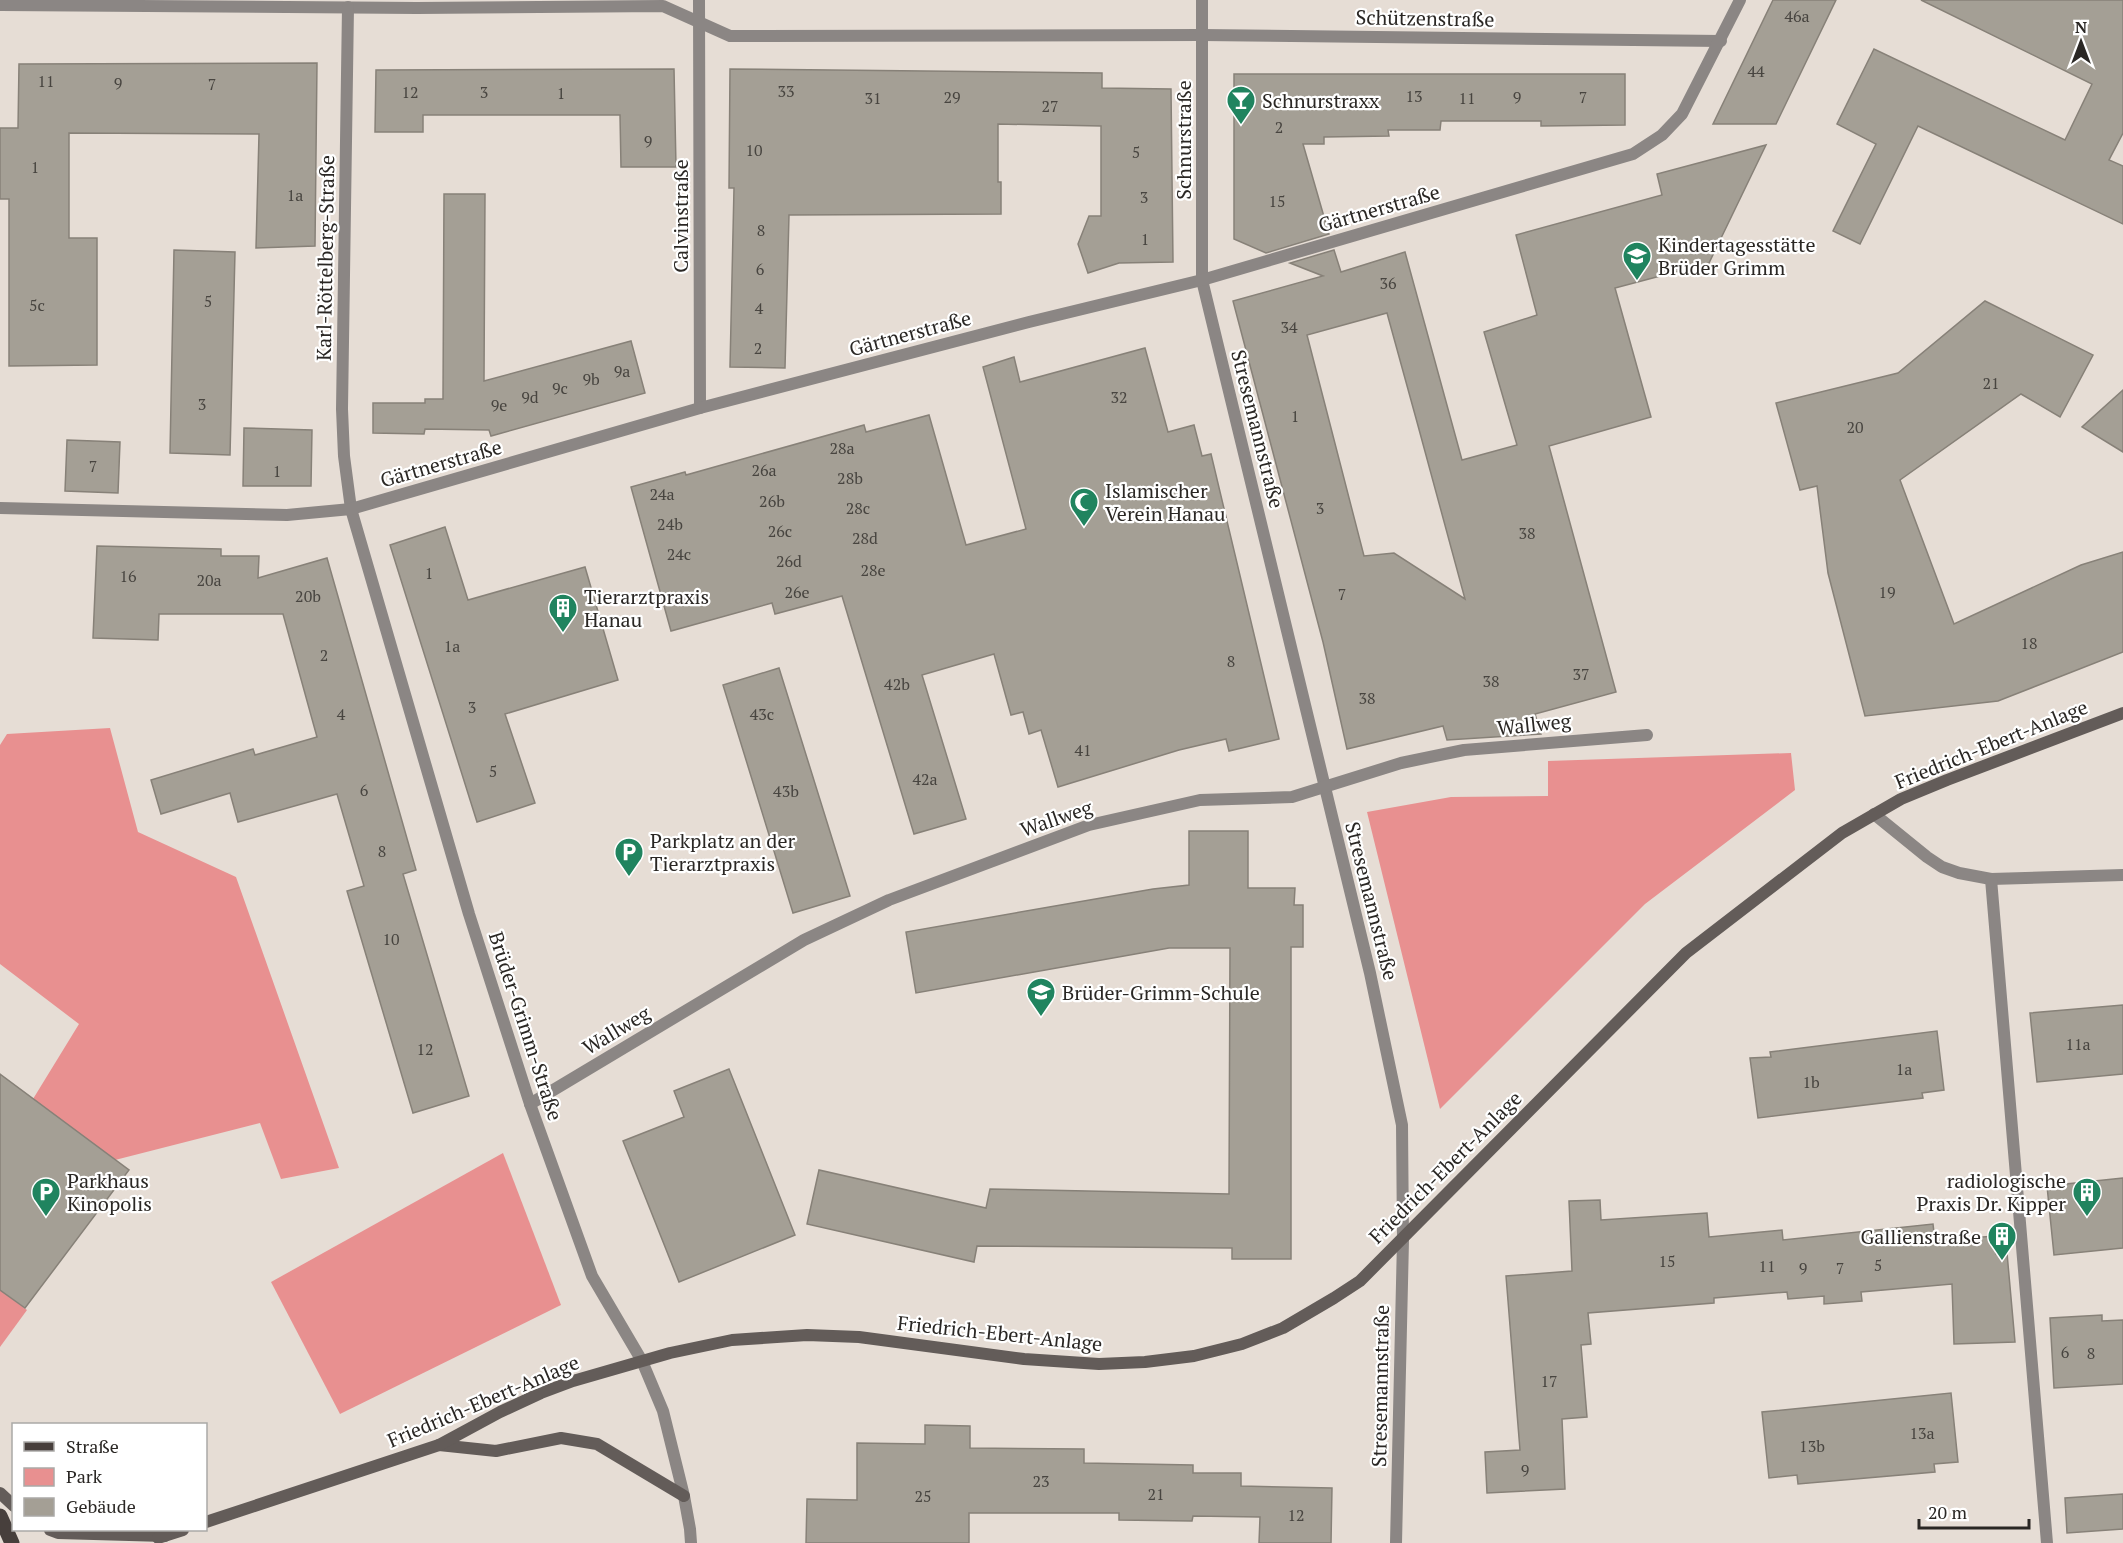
<svg xmlns="http://www.w3.org/2000/svg" width="2123" height="1543" font-family="'PT Serif',serif">
<style>
.green{fill:#e89090}
.building{fill:#a49f95;stroke:#878178;stroke-width:1.5;fill-rule:evenodd}
.lines{fill:none;stroke-linecap:round;stroke-linejoin:round}
.minor{stroke:#8b8684;stroke-width:12}
.secondary{stroke:#635c59;stroke-width:12}
.primary{stroke:#473f3c;stroke-width:15}
.labels{text-anchor:middle;dominant-baseline:central;stroke-width:4.5;stroke-linejoin:round;paint-order:stroke}
.number-label{font-size:16px;fill:#484540}
.street-label{font-size:20px;fill:#2a2724;stroke:#fff}
.poi-label{font-size:20px;fill:#2a2724;stroke:#fff;text-anchor:start}
</style>
<rect width="100%" height="100%" fill="#e6ddd5"/>
<!-- green -->
<g class="green">
<path d="M110,728L138,832L236,877L339,1168L281,1179L260,1123L115,1160L33,1099L79,1024L0,964V745L7,734Z"/>
<path d="M1791,753L1795,790L1645,904L1440,1109L1367,812L1451,797L1548,796V761Z"/>
<path d="M503,1153L561,1305L340,1414L271,1282Z"/>
<path d="M0,1290L27,1310L0,1347Z"/>
</g>
<!-- building -->
<g class="building">
<path d="M1773,0H1836L1776,124H1713Z"/>
<path d="M1921,0H2123V133L2109,160L2123,166V224L1918,126L1860,244L1833,231L1876,144L1837,124L1874,49L2065,140L2092,84Z"/>
<path d="M317,63L315,246L256,248L259,134L69,133V238H97V365L9,366V199H0V128H18L19,64Z"/>
<path d="M674,69L676,167H621L620,115H423V132H375L376,70Z"/>
<path d="M730,69L1102,73V88L1171,89L1173,262L1119,263L1088,273L1078,244L1089,216H1101V126L998,124V182H1001V214L789,215L785,368L730,367L734,188H729Z"/>
<path d="M1234,74H1625V125L1541,126V121H1441L1440,130H1388L1389,136L1324,137V144H1303L1329,234L1266,253L1234,239Z"/>
<path d="M1766,145L1709,263L1615,288L1651,417L1549,446L1616,692L1535,714L1541,734L1447,740L1443,726L1347,749L1323,642L1233,301L1323,276L1290,263L1334,250L1341,272L1405,252L1462,460L1517,445L1484,332L1537,315L1516,235L1662,195L1657,174ZM1387,313L1417,422L1465,599L1394,553L1364,556L1307,335Z"/>
<path d="M444,194H485L484,381L631,341L645,393L491,436L489,430L425,429L424,434L373,433V403H425V399H443Z"/>
<path d="M174,250L235,252L230,455L170,453Z"/>
<path d="M1985,301L2093,355L2060,417L2021,394L1900,480L1954,624L2081,565L2123,552V652L1998,701L1865,716L1828,573L1817,486L1800,490L1776,403L1898,373Z"/>
<path d="M1145,348L1168,432L1194,425L1202,456L1211,454L1279,739L1229,751L1226,739L1179,750L1058,787L1041,730L1029,734L1023,712L1011,715L994,654L922,675L966,819L914,834L842,596L775,614L772,603L671,631L631,487L685,472L686,475L864,425L866,432L929,415L966,545L1026,529L983,367L1014,357L1020,382Z"/>
<path d="M2123,390V452L2082,427Z"/>
<path d="M244,428L312,430L311,486H243Z"/>
<path d="M67,440L120,442L118,493L65,491Z"/>
<path d="M445,527L468,600L585,567L618,680L505,714L535,803L477,822L390,545Z"/>
<path d="M97,546L221,549V556H259L258,578L327,558L416,870L403,874L469,1096L413,1113L347,891L364,886L337,794L238,822L230,793L161,814L151,780L253,749L255,755L317,737L283,614H159L158,640L93,638Z"/>
<path d="M779,668L850,896L793,913L723,685Z"/>
<path d="M1189,831H1248V888H1295L1294,905H1303V947H1291V1259H1232V1248L977,1246L974,1262L807,1224L819,1170L986,1208L990,1189L1229,1194L1230,948H1169L916,993L906,932L1153,889L1189,885Z"/>
<path d="M2123,1005V1074L2037,1082L2030,1013Z"/>
<path d="M1937,1031L1944,1090L1922,1093L1923,1098L1758,1118L1750,1058L1771,1057L1770,1052Z"/>
<path d="M729,1069L795,1235L679,1282L623,1141L684,1117L674,1091Z"/>
<path d="M0,1074L129,1170L25,1308L0,1290Z"/>
<path d="M2123,1178V1248L2054,1255L2047,1186Z"/>
<path d="M1600,1200L1601,1220L1707,1213L1709,1237L1782,1230L1783,1240L1933,1224L1935,1241L1994,1236L1996,1254L2007,1253L2015,1342L1954,1344L1952,1284L1861,1292L1862,1301L1824,1304V1296L1788,1299L1787,1292L1714,1298V1303L1588,1313L1591,1344L1581,1345L1587,1417L1562,1419L1565,1489L1487,1493L1485,1452L1520,1450L1506,1276L1572,1271L1569,1201Z"/>
<path d="M2102,1315V1321L2123,1320V1384L2054,1388L2050,1318Z"/>
<path d="M1951,1393L1958,1462L1934,1464L1935,1472L1798,1484L1797,1475L1769,1478L1762,1412Z"/>
<path d="M925,1425L970,1426V1448L1084,1449V1463L1193,1465V1473H1241V1486L1332,1488L1331,1543H1259L1260,1517L1193,1516L1192,1521L1119,1520V1513H969V1543H806L807,1499L857,1500V1443L925,1444Z"/>
<path d="M2123,1494V1529L2067,1533L2065,1498Z"/>
</g>
<g class="lines">
<!-- minor -->
<g class="minor">
<path d="M699,0L700,408"/>
<path d="M1202,0V280L1370,973L1402,1125L1403,1240L1396,1543"/>
<path d="M0,5L417,8L663,6L730,36L1202,35L1721,41"/>
<path d="M348,7L342,409L344,456L351,509L469,914L530,1104L592,1276L642,1361L663,1411L684,1496L690,1529L691,1543"/>
<path d="M0,508L287,515L351,509L700,408L1029,322L1202,280L1633,154L1662,135L1682,114L1740,0"/>
<path d="M1874,814L1927,857L1942,867L1959,873L1991,879L2123,875"/>
<path d="M1991,879L2047,1543"/>
<path d="M530,1104L804,940L889,900L1089,825L1200,800L1292,797L1401,763L1464,750L1647,735"/>
</g>
<!-- secondary -->
<g class="secondary">
<path d="M439,1445L496,1451L561,1438L597,1444L684,1496"/>
<path d="M0,1493L14,1506"/>
<path d="M206,1522L439,1445L500,1412L541,1393L573,1381L670,1353L732,1340L807,1335L859,1337L1024,1359L1099,1364L1145,1362L1194,1356L1242,1344L1283,1328L1334,1298L1360,1281L1686,953L1842,833L1901,799L1947,780L2123,713"/>
<path d="M50,1530L58,1533L165,1536"/>
<path d="M158,1538L183,1530"/>
</g>
<!-- primary -->
<path class="primary" d="M0,1516L12,1543"/>
</g>
<!-- icons -->
<defs>
<g id="bar-pin" transform="scale(1.5)"><path d="M0 17L-7.5 6A9.5 9.5 0 1 1 7.5 6Z" fill="#20845f" stroke="#fff"/><path d="M-6-5H6L.8 .8V4.5H3.5V6h-7V4.5H-.8V.8Z" fill="#fff"/></g>
<g id="school-pin" transform="scale(1.5)"><path d="M0 17L-7.5 6A9.5 9.5 0 1 1 7.5 6Z" fill="#20845f" stroke="#fff"/><path d="M0-5L7-2L0 1L-7-2ZM-4 1L0 2.5L4 1V4Q0 6-4 4Z" fill="#fff"/></g>
<g id="mosque-pin" transform="scale(1.5)"><path d="M0 17L-7.5 6A9.5 9.5 0 1 1 7.5 6Z" fill="#20845f" stroke="#fff"/><path d="M3.5-4.9A6 6 0 1 0 3.5 4.9A5 5 0 1 1 3.5-4.9Z" fill="#fff"/></g>
<g id="building-pin" transform="scale(1.5)"><path d="M0 17L-7.5 6A9.5 9.5 0 1 1 7.5 6Z" fill="#20845f" stroke="#fff"/><path d="M-4-6H4V6H1V3H-1V6H-4ZM-2.5-4.3h1.7v1.8h-1.7ZM.8-4.3h1.7v1.8H.8ZM-2.5-1h1.7V.8h-1.7ZM.8-1h1.7V.8H.8Z" fill="#fff"/></g>
<g id="parking-pin" transform="scale(1.5)"><path d="M0 17L-7.5 6A9.5 9.5 0 1 1 7.5 6Z" fill="#20845f" stroke="#fff"/><path d="M-3.5-5.5H1a3.5 3.5 0 0 1 0 7H-1V5.5H-3.5ZM-1-3.4V-.6H.8a1.4 1.4 0 0 0 0-2.8Z" fill="#fff"/></g>
</defs>
<g fill-rule="evenodd">
<use href="#bar-pin" x="1241" y="100"/>
<use href="#school-pin" x="1637" y="256"/>
<use href="#mosque-pin" x="1084" y="502"/>
<use href="#building-pin" x="563" y="608"/>
<use href="#parking-pin" x="629" y="852"/>
<use href="#school-pin" x="1041" y="992"/>
<use href="#parking-pin" x="46" y="1192"/>
<use href="#building-pin" x="2087" y="1192"/>
<use href="#building-pin" x="2002" y="1236"/>
</g>
<g class="labels">
<!-- number labels -->
<g class="number-label">
<text x="1797" y="16">46a</text>
<text x="1756" y="71">44</text>
<text x="46" y="81">11</text>
<text x="118" y="83">9</text>
<text x="212" y="84">7</text>
<text x="786" y="91">33</text>
<text x="410" y="92">12</text>
<text x="484" y="92">3</text>
<text x="561" y="93">1</text>
<text x="1414" y="96">13</text>
<text x="952" y="97">29</text>
<text x="1517" y="97">9</text>
<text x="1583" y="97">7</text>
<text x="873" y="98">31</text>
<text x="1467" y="98">11</text>
<text x="1050" y="106">27</text>
<text x="1279" y="127">2</text>
<text x="648" y="141">9</text>
<text x="754" y="150">10</text>
<text x="1136" y="152">5</text>
<text x="35" y="167">1</text>
<text x="295" y="195">1a</text>
<text x="1144" y="197">3</text>
<text x="1277" y="201">15</text>
<text x="761" y="230">8</text>
<text x="1145" y="239">1</text>
<text x="760" y="269">6</text>
<text x="1388" y="283">36</text>
<text x="208" y="301">5</text>
<text x="37" y="305">5c</text>
<text x="759" y="308">4</text>
<text x="1289" y="327">34</text>
<text x="758" y="348">2</text>
<text x="622" y="371">9a</text>
<text x="591" y="379">9b</text>
<text x="1991" y="383">21</text>
<text x="560" y="388">9c</text>
<text x="530" y="397">9d</text>
<text x="1119" y="397">32</text>
<text x="202" y="404">3</text>
<text x="499" y="405">9e</text>
<text x="1295" y="416">1</text>
<text x="1855" y="427">20</text>
<text x="842" y="448">28a</text>
<text x="93" y="466">7</text>
<text x="764" y="470">26a</text>
<text x="277" y="471">1</text>
<text x="850" y="478">28b</text>
<text x="662" y="494">24a</text>
<text x="772" y="501">26b</text>
<text x="858" y="508">28c</text>
<text x="1320" y="508">3</text>
<text x="670" y="524">24b</text>
<text x="780" y="531">26c</text>
<text x="1527" y="533">38</text>
<text x="865" y="538">28d</text>
<text x="679" y="554">24c</text>
<text x="789" y="561">26d</text>
<text x="873" y="570">28e</text>
<text x="429" y="573">1</text>
<text x="128" y="576">16</text>
<text x="209" y="580">20a</text>
<text x="797" y="592">26e</text>
<text x="1887" y="592">19</text>
<text x="1342" y="594">7</text>
<text x="308" y="596">20b</text>
<text x="2029" y="643">18</text>
<text x="452" y="646">1a</text>
<text x="324" y="655">2</text>
<text x="1231" y="661">8</text>
<text x="1581" y="674">37</text>
<text x="1491" y="681">38</text>
<text x="897" y="684">42b</text>
<text x="1367" y="698">38</text>
<text x="472" y="707">3</text>
<text x="341" y="714">4</text>
<text x="762" y="714">43c</text>
<text x="1083" y="750">41</text>
<text x="493" y="771">5</text>
<text x="925" y="779">42a</text>
<text x="364" y="790">6</text>
<text x="786" y="791">43b</text>
<text x="382" y="851">8</text>
<text x="391" y="939">10</text>
<text x="2078" y="1044">11a</text>
<text x="425" y="1049">12</text>
<text x="1904" y="1069">1a</text>
<text x="1811" y="1082">1b</text>
<text x="1667" y="1261">15</text>
<text x="1878" y="1265">5</text>
<text x="1767" y="1266">11</text>
<text x="1803" y="1268">9</text>
<text x="1840" y="1268">7</text>
<text x="2065" y="1352">6</text>
<text x="2091" y="1353">8</text>
<text x="1549" y="1381">17</text>
<text x="1922" y="1433">13a</text>
<text x="1812" y="1446">13b</text>
<text x="1525" y="1470">9</text>
<text x="1041" y="1481">23</text>
<text x="1156" y="1494">21</text>
<text x="923" y="1496">25</text>
<text x="1296" y="1515">12</text>
</g>
<!-- street labels -->
<g class="street-label">
<text transform="translate(1425 18) rotate(1)">Schützenstraße</text>
<text transform="translate(1183 140) rotate(-90)">Schnurstraße</text>
<text transform="translate(1379 208) rotate(-16)">Gärtnerstraße</text>
<text transform="translate(680 216) rotate(-90)">Calvinstraße</text>
<text transform="translate(325 258) rotate(-89)">Karl-Röttelberg-Straße</text>
<text transform="translate(910 333) rotate(-15)">Gärtnerstraße</text>
<text transform="translate(1258 429) rotate(76)">Stresemannstraße</text>
<text transform="translate(441 463) rotate(-16)">Gärtnerstraße</text>
<text transform="translate(1534 724) rotate(-6)">Wallweg</text>
<text transform="translate(1991 744) rotate(-22)">Friedrich-Ebert-Anlage</text>
<text transform="translate(1056 818) rotate(-19)">Wallweg</text>
<text transform="translate(1372 901) rotate(76)">Stresemannstraße</text>
<text transform="translate(526 1026) rotate(72)">Brüder-Grimm-Straße</text>
<text transform="translate(616 1030) rotate(-31)">Wallweg</text>
<text transform="translate(1445 1167) rotate(-45)">Friedrich-Ebert-Anlage</text>
<text transform="translate(1000 1333) rotate(6)">Friedrich-Ebert-Anlage</text>
<text transform="translate(1380 1386) rotate(-89)">Stresemannstraße</text>
<text transform="translate(483 1401) rotate(-23)">Friedrich-Ebert-Anlage</text>
</g>
<!-- poi labels -->
<g class="poi-label">
<text x="1262" y="100">Schnurstraxx</text>
<text x="1658" y="244">Kindertagesstätte<tspan x="1658" dy="23">Brüder Grimm</tspan></text>
<text x="1105" y="490">Islamischer<tspan x="1105" dy="23">Verein Hanau</tspan></text>
<text x="584" y="596">Tierarztpraxis<tspan x="584" dy="23">Hanau</tspan></text>
<text x="650" y="840">Parkplatz an der<tspan x="650" dy="23">Tierarztpraxis</tspan></text>
<text x="1062" y="992">Brüder-Grimm-Schule</text>
<text x="67" y="1180">Parkhaus<tspan x="67" dy="23">Kinopolis</tspan></text>
<text x="2066" y="1180" text-anchor="end">radiologische<tspan x="2066" dy="23">Praxis Dr. Kipper</tspan></text>
<text x="1981" y="1236" text-anchor="end">Gallienstraße</text>
</g>
</g>
<!-- legend -->
<rect x="12" y="1423" width="195" height="108" fill="#ffffff" stroke="#aaa9a7" stroke-width="1.5"/>
<rect x="24" y="1442" width="30" height="9" fill="#473f3c" stroke="#aaa9a7" stroke-width="1.5"/>
<text x="66" y="1453" font-size="18" fill="#2a2724">Straße</text>
<rect x="24" y="1468" width="30" height="18" fill="#e89090" stroke="#aaa9a7" stroke-width="1.5"/>
<text x="66" y="1483" font-size="18" fill="#2a2724">Park</text>
<rect x="24" y="1498" width="30" height="18" fill="#a49f95" stroke="#aaa9a7" stroke-width="1.5"/>
<text x="66" y="1513" font-size="18" fill="#2a2724">Gebäude</text>
<!-- north arrow -->
<g transform="translate(2081 42)" stroke="#ffffff" stroke-width="4.5" paint-order="stroke">
<path d="M0-4.5L10 22L0 15L-10 22Z" fill="#2a2724"/>
<text y="-9" font-size="16" font-weight="bold" text-anchor="middle" fill="#2a2724">N</text>
</g>
<!-- scale -->
<path d="M1919 1519v9h110v-9" fill="none" stroke="#2a2724" stroke-width="3"/>
<text x="1928" y="1519" font-size="18" fill="#2a2724" stroke="#ffffff" stroke-width="4.5" paint-order="stroke">20 m</text>
</svg>
